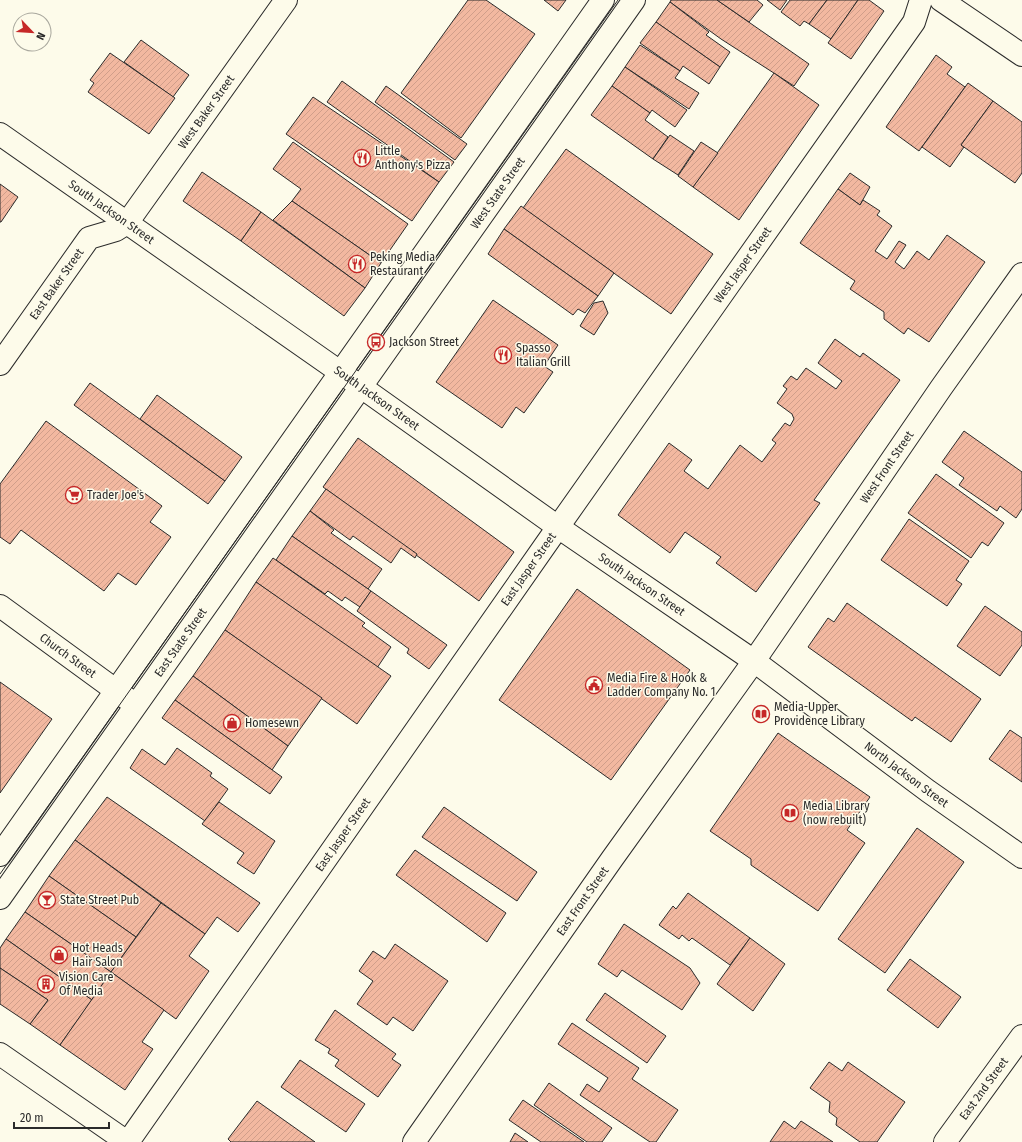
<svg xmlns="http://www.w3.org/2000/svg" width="1022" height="1142" font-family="'Fira Sans Condensed',sans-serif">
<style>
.building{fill:url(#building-hatch);stroke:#2b2b2b}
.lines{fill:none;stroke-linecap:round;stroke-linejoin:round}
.minor-casing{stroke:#2b2b2b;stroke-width:24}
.major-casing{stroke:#2b2b2b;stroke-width:24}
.minor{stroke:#fdfbea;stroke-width:22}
.major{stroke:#fdfbea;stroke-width:22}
.tram{stroke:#2b2b2b;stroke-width:1}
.labels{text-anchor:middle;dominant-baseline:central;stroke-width:3;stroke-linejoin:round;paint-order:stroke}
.street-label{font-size:12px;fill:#2b2b2b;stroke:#fdfbea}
.poi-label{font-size:12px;fill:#2b2b2b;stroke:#fdfbea;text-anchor:start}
</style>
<defs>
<pattern id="building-hatch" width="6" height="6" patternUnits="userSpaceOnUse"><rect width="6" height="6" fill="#f2b8a0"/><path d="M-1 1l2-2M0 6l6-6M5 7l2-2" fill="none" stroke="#d09e8a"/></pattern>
</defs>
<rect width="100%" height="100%" fill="#fdfbea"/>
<!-- building -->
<g class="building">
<path d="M468,0H486L535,34L461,138L401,93Z"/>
<path d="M544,0H566L558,11Z"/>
<path d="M671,0H717L809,64L794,86L721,39L670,2Z"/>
<path d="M717,0H757L763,5L749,22Z"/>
<path d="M767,0H787L780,10Z"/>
<path d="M790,0H827L809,24L804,21L800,26L781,12Z"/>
<path d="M827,0H858L831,39L809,24Z"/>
<path d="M858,0H869L884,11L851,59L828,43Z"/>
<path d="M670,2L709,32L706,35L730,52L720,67L656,22Z"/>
<path d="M656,22L720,67L709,84L683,66L680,71L640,43Z"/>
<path d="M141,40L189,75L173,97L124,62Z"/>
<path d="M640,45L680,71L675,78L699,93L689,109L625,67Z"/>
<path d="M110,53L175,98L149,134L88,92L94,83L90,80Z"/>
<path d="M936,55L952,67L947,74L965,87L919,151L886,127Z"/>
<path d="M625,67L687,110L675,127L652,110L650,113L612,86Z"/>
<path d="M774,73L819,105L739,220L693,187Z"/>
<path d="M342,81L454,162L439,182L327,102Z"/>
<path d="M968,83L993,101L961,145L964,147L950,167L922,147Z"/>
<path d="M386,86L467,144L455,160L375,102Z"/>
<path d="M612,86L650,113L645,120L668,137L653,159L591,115Z"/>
<path d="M313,97L439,182L412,221L286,134Z"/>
<path d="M993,101L1022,122V173L1015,183L961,145Z"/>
<path d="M670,135L694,151L678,175L653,159Z"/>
<path d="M293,142L408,224L381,263L292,201L301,189L273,169Z"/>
<path d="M701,142L718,153L693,187L678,176Z"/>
<path d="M566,149L713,254L671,314L523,208Z"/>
<path d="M202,172L261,212L241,241L183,201Z"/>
<path d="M850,173L870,187L860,205L838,189Z"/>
<path d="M0,184L18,197L1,222H0Z"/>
<path d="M838,189L860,205L863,200L880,211L877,215L892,226L875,251L887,259L899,241L906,245L895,262L904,269L917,251L929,260L947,235L985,262L929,342L908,328L904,334L884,319V312L850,289L855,281L800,243Z"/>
<path d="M292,201L381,263L365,288L273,220Z"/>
<path d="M521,206L614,273L598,296L504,229Z"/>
<path d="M261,212L365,288L344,316L241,241Z"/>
<path d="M504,229L598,296L585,313L578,309L573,315L488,254Z"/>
<path d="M493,300L558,345L544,366L553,372L524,413L516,407L502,428L436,382Z"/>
<path d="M603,301L608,313L594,335L580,326L594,303Z"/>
<path d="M835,339L860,357L863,353L900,380L814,500L820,503L756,592L716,563L721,557L685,532L670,553L618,515L669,443L692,460L684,471L708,489L740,445L762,462L776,443L772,440L785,423L790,426L794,419L792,414L777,403L787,389L783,386L791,376L797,380L806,368L836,389L842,381L818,363Z"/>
<path d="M90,383L225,481L208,504L74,405Z"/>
<path d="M157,395L242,457L225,481L140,419Z"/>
<path d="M46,421L162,506L150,522L171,537L136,585L118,573L104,591L21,530L10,544L0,537V484Z"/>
<path d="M964,431L1022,472V509L1016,518L1000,506L997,511L959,485L964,478L942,462Z"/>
<path d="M358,438L514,552L479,601L323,487Z"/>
<path d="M936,474L1004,523L988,546L982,542L971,558L908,513Z"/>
<path d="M326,489L417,554L415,558L401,548L391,563L353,536L350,540L310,511Z"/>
<path d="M310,511L334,530L331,533L382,569L368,589L292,536Z"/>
<path d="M909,519L969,561L956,580L962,584L947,606L881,560Z"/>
<path d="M292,536L371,591L360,607L345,597L342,601L328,591L325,594L276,560Z"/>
<path d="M273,558L365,623L362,626L391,647L377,668L256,582Z"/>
<path d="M256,582L391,676L357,724L225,630Z"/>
<path d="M577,589L690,670L611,780L499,700Z"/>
<path d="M371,591L447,645L429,669L407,653L409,649L357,611Z"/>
<path d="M847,603L981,699L951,742L915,717L912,721L808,647L828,618L834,622Z"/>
<path d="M985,606L1022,632V645L1000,676L957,646Z"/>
<path d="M225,630L322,698L288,746L193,676Z"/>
<path d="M193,676L288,746L272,770L175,700Z"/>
<path d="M0,682L52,719L0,793Z"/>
<path d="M175,700L282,777L270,794L162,718Z"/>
<path d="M1010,730L1022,738V782L989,759Z"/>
<path d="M778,733L870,797L847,830L865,843L818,911L751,865V859L710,831Z"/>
<path d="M177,748L212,773L210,776L228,789L205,821L130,768L142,749L165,765Z"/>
<path d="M107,797L260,903L238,932L217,917L205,934L75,840Z"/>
<path d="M219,802L275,841L254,874L237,863L244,853L202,824Z"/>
<path d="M444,807L537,872L517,901L422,837Z"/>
<path d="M917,828L964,862L885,973L838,939Z"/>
<path d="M75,840L161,903L136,937L49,876Z"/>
<path d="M415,850L506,913L487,942L396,875Z"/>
<path d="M49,876L136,937L111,972L25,912Z"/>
<path d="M688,893L750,938L730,965L692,938L689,941L682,935L679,939L659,925L673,906L676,909Z"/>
<path d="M161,903L205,934L189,956L209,971L176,1019L111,972Z"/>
<path d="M25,912L111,972L92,1000L6,939Z"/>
<path d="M624,924L690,968L700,983L682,1010L622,970L617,977L598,964Z"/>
<path d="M750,938L785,964L753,1011L717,984Z"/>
<path d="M6,939L92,1000L60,1045L30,1024L48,1000L0,968V948Z"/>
<path d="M395,944L448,981L413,1031L393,1017L387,1025L357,1004L373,981L359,971L373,951L385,959Z"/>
<path d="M910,959L961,997L938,1028L887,990Z"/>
<path d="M0,968L48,1000L30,1024L0,1004Z"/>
<path d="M111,972L164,1010L142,1042L153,1049L125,1090L60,1045Z"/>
<path d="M605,993L666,1036L647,1063L586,1020Z"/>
<path d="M335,1010L396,1054L392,1059L401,1065L378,1097L335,1066L339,1060L328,1053L330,1049L315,1040Z"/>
<path d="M572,1023L639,1068L632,1079L678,1110L656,1142H650L580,1095L587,1084L599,1092L608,1078L558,1044Z"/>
<path d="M300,1060L365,1104L346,1132L281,1087Z"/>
<path d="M829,1062L842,1071L848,1062L905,1102L877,1142H860L836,1125L837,1118L829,1112L830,1102L810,1088Z"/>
<path d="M549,1083L612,1128L602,1142H587L534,1105Z"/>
<path d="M523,1100L584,1142H541L509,1120Z"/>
<path d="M257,1101L315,1142H231L228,1139Z"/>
<path d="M784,1121L795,1129L801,1121L833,1142H770Z"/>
<path d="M515,1133L528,1142H510Z"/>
</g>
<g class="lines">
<!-- minor casing -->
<g class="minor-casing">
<g id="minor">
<path d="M941,0L1022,55"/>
<path id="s1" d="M0,134L350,379L558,527L754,661L928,791L1022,857"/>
<path id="s2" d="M0,364L89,238L116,230L127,223L286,0"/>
<path id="s3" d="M0,606L129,700"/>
<path d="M0,855L603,0"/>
<path id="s4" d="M0,898L634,0"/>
<path id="s5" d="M128,1142L558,527L914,22L921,0"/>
<path id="s6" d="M414,1142L612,859L754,661L941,388L1022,274"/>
<path id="s7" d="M945,1142L1022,1036"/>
</g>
</g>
<!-- major casing -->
<g class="major-casing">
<path id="major" d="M0,1054L127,1142"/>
</g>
<!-- minor -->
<use href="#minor" class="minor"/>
<!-- major -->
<use href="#major" class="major"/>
<!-- tram -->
<path class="tram" d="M0,874L618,0"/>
</g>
<!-- icons -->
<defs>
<g id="restaurant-ring" transform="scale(0.9)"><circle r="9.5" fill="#fdfbea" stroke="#c62828" stroke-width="1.5"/><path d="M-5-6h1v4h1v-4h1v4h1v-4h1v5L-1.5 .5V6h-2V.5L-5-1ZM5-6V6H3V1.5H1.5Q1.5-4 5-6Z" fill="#c62828"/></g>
<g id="bus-ring" transform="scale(0.9)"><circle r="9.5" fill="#fdfbea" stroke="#c62828" stroke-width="1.5"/><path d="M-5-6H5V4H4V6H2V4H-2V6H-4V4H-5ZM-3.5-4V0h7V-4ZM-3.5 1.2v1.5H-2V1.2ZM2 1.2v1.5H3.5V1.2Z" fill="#c62828"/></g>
<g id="supermarket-ring" transform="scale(0.9)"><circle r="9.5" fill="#fdfbea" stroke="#c62828" stroke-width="1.5"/><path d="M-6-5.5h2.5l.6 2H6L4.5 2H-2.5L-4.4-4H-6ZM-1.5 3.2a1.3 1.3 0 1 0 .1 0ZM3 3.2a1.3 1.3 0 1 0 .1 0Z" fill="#c62828"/></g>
<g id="civic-ring" transform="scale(0.9)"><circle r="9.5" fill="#fdfbea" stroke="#c62828" stroke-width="1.5"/><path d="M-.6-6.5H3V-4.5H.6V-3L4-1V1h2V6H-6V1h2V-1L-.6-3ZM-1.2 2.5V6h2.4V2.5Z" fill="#c62828"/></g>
<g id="library-ring" transform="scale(0.9)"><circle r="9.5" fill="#fdfbea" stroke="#c62828" stroke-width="1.5"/><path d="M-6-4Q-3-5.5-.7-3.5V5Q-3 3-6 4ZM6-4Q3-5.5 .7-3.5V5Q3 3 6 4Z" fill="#c62828"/></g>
<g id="shop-ring" transform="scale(0.9)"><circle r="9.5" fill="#fdfbea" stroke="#c62828" stroke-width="1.5"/><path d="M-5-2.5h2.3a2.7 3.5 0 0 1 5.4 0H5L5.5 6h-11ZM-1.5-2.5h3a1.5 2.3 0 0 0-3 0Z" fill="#c62828"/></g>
<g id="bar-ring" transform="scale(0.9)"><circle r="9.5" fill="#fdfbea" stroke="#c62828" stroke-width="1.5"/><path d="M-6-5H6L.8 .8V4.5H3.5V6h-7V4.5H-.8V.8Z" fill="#c62828"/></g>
<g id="building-ring" transform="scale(0.9)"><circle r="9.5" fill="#fdfbea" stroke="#c62828" stroke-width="1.5"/><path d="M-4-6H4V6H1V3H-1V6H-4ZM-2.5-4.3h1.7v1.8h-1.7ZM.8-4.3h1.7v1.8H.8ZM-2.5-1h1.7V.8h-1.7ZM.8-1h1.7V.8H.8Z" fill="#c62828"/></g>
</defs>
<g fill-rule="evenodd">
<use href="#restaurant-ring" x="362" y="158"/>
<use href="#restaurant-ring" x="357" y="264"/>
<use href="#bus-ring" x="376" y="342"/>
<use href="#restaurant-ring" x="503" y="355"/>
<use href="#supermarket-ring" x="74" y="495"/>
<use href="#civic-ring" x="594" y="685"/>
<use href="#library-ring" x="761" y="714"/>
<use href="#shop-ring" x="232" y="723"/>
<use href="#library-ring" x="790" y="813"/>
<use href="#bar-ring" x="47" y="900"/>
<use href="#shop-ring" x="59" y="955"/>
<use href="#building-ring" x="46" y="984"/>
</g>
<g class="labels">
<!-- street labels -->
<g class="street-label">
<text stroke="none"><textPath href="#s2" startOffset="332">West Baker Street</textPath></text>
<text stroke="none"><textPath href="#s4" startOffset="863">West State Street</textPath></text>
<text stroke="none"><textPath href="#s1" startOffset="136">South Jackson Street</textPath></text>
<text stroke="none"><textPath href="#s5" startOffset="1071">West Jasper Street</textPath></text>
<text stroke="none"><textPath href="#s2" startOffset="98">East Baker Street</textPath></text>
<text stroke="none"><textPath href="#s1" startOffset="460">South Jackson Street</textPath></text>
<text stroke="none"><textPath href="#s6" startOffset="824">West Front Street</textPath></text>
<text stroke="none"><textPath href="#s5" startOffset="699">East Jasper Street</textPath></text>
<text stroke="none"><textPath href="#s1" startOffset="784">South Jackson Street</textPath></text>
<text stroke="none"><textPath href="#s4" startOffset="313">East State Street</textPath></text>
<text stroke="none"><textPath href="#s3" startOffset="84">Church Street</textPath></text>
<text stroke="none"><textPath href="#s1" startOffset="1110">North Jackson Street</textPath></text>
<text stroke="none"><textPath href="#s5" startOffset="375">East Jasper Street</textPath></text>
<text stroke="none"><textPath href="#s6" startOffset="294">East Front Street</textPath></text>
<text stroke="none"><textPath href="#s7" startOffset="66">East 2nd Street</textPath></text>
</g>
<!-- poi labels -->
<g class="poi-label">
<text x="375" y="151">Little<tspan x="375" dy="14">Anthony's Pizza</tspan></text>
<text x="370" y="257">Peking Media<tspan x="370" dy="14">Restaurant</tspan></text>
<text x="389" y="342">Jackson Street</text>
<text x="516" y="348">Spasso<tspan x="516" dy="14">Italian Grill</tspan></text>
<text x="87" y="495">Trader Joe's</text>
<text x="607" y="678">Media Fire &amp; Hook &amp;<tspan x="607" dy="14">Ladder Company No. 1</tspan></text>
<text x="774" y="707">Media-Upper<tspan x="774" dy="14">Providence Library</tspan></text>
<text x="245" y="723">Homesewn</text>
<text x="803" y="806">Media Library<tspan x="803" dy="14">(now rebuilt)</tspan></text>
<text x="60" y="900">State Street Pub</text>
<text x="72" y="948">Hot Heads<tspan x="72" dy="14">Hair Salon</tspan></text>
<text x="59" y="977">Vision Care<tspan x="59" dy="14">Of Media</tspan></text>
</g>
</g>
<!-- north arrow -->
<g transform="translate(32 32) rotate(115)"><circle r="19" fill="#fdfbea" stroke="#a9a89e"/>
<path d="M0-3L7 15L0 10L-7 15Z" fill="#c62828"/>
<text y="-6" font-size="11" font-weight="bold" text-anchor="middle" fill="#2b2b2b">N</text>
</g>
<!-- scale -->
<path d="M14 1122v6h95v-6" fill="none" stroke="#2b2b2b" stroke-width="2"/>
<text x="20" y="1122" font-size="12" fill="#2b2b2b" stroke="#fdfbea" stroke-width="3" paint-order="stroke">20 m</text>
</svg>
